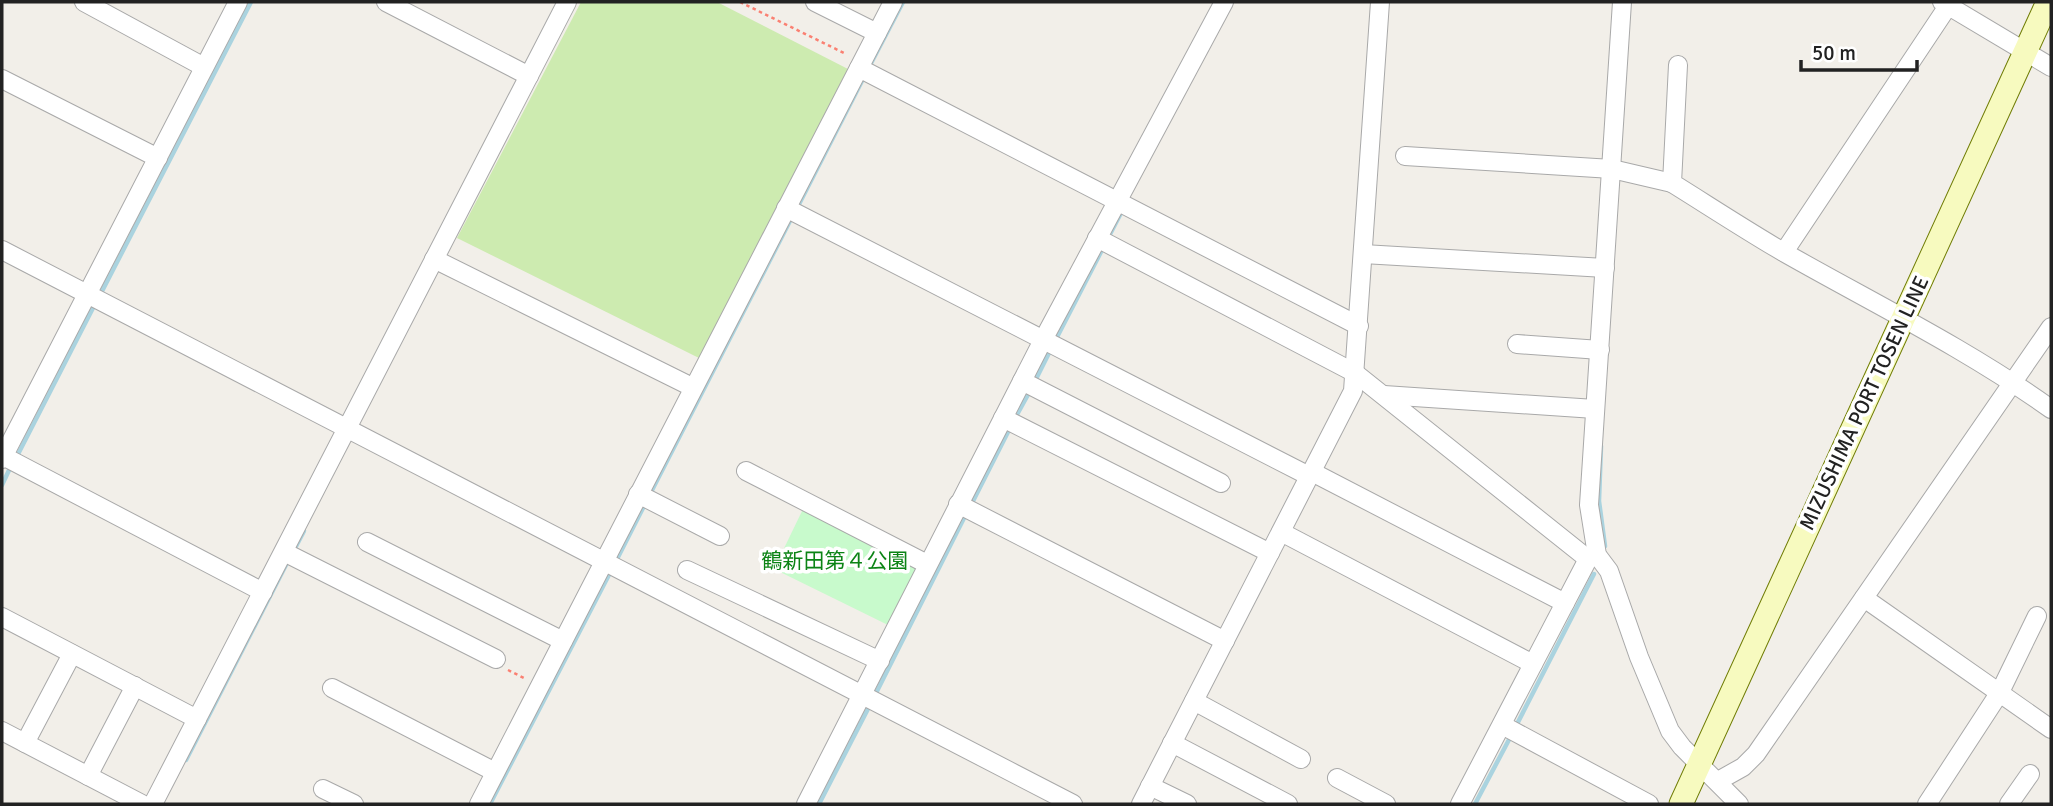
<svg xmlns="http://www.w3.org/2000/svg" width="2053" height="806" font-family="Signika,'Noto Sans JP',sans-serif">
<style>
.grass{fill:#cdebb0}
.park{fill:#c8facc}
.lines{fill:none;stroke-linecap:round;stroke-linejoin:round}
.stream{stroke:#aad3df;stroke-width:4.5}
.minor-casing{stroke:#a9a9a9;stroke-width:20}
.secondary-casing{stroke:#707d05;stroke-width:25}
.path{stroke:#fa8072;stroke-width:2.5;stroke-dasharray:3.5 3.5;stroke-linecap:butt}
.minor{stroke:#fff;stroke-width:18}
.secondary{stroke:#f7fabf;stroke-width:23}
.labels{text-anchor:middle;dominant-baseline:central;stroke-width:7;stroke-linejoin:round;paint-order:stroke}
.street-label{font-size:21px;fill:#222;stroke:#fff}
.park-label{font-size:21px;fill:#0c8416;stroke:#fff}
</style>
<rect width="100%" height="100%" fill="#f2efe9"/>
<!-- grass -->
<path class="grass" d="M581,2H717L848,69L699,358L457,238Z"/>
<!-- park -->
<path class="park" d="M804,507L916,562L917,570L890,626L774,569Z"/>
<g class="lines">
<!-- stream -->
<g class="stream">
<path d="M868,69L903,2"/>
<path d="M796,210L864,77"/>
<path d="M1107,240L1121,213"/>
<path d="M99,297L251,2"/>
<path d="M1056,339L1103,248"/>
<path d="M1034,383L1052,347"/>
<path d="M1014,420L1030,391"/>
<path d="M1601,446L1599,501L1605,546"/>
<path d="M16,458L95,304"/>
<path d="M2,485L11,466"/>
<path d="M649,496L792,217"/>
<path d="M971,505L1010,428"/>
<path d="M293,552L304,531"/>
<path d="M616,561L645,504"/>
<path d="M875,695L967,512"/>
<path d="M1516,726L1594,574"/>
<path d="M186,760L289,559"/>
<path d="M490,804L612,569"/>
<path d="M819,804L871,703"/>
<path d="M1475,804L1512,734"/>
</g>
<!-- minor casing -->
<g class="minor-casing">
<g id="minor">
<path d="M84,2L204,67"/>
<path d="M386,2L529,76"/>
<path d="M815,2L877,33"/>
<path d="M1622,2L1589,505L1597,555L1609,571L1639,657L1670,731L1682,747L1739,804"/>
<path d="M1942,2L2051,67"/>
<path d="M1678,65L1672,183C1709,206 1747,231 1785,253C1875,304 1967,349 2051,409"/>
<path d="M859,68L1359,326"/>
<path d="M2,79L158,158"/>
<path d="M1405,156L1612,169L1672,183"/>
<path d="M786,208L1309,476"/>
<path d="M1097,238L1355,373L1588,559L1597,555"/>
<path d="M2,250L1073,804"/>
<path d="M1784,252L1948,6"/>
<path d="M1363,254L1605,268"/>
<path d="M434,259L692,387"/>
<path d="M1517,344L1600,350"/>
<path d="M1022,381L1221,483"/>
<path d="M1384,395L1595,409"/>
<path d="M1003,418L1270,553"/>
<path d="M3,456L263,592"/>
<path d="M2,459L238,2"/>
<path d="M746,471L927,564"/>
<path d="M1312,472L1565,603"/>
<path d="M638,494L720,536"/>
<path d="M958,504L1225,641"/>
<path d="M1281,532L1533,664"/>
<path d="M367,542L563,641"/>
<path d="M284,552L496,659"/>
<path d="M687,570L880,661"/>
<path d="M1864,598L2051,729"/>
<path d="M2,617L197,719"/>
<path d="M332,688L495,772"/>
<path d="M1194,701L1301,759"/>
<path d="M1502,725L1649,804"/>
<path d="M2,731L142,804"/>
<path d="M25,743L72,654"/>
<path d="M1172,743L1288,804"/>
<path d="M88,776L135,686"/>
<path d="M1337,778L1386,804"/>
<path d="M1718,781L1743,767L1756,754L2051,327"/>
<path d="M1150,786L1187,804"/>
<path d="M323,789L354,804"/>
<path d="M153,804L567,2"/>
<path d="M479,804L893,2"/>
<path d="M806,804L1043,340L1224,2"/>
<path d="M1141,804L1353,391L1380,2"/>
<path d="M1460,804L1588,559"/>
<path d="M1927,804L2000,692L2037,616"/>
<path d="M2009,804L2030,774"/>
</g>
</g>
<!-- secondary casing -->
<g class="secondary-casing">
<path id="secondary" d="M1681,804L2048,2"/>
</g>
<!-- path -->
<g class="path">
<path d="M740,2L846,54"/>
<path d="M508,670L524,678"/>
</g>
<!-- minor -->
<use href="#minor" class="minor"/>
<!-- secondary -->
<use href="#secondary" class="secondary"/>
</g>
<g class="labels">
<!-- street labels -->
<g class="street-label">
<text transform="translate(1864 403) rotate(-65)">MIZUSHIMA PORT TOSEN LINE</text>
</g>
<!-- park labels -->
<g class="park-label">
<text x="835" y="561">鶴新田第４公園</text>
</g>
</g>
<!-- border -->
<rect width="2053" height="806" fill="none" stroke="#222222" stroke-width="7"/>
<!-- scale -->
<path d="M1801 60v10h116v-10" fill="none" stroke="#222222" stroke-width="3.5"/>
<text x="1812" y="60" font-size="21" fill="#222222" stroke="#ffffff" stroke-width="5" paint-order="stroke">50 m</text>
</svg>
